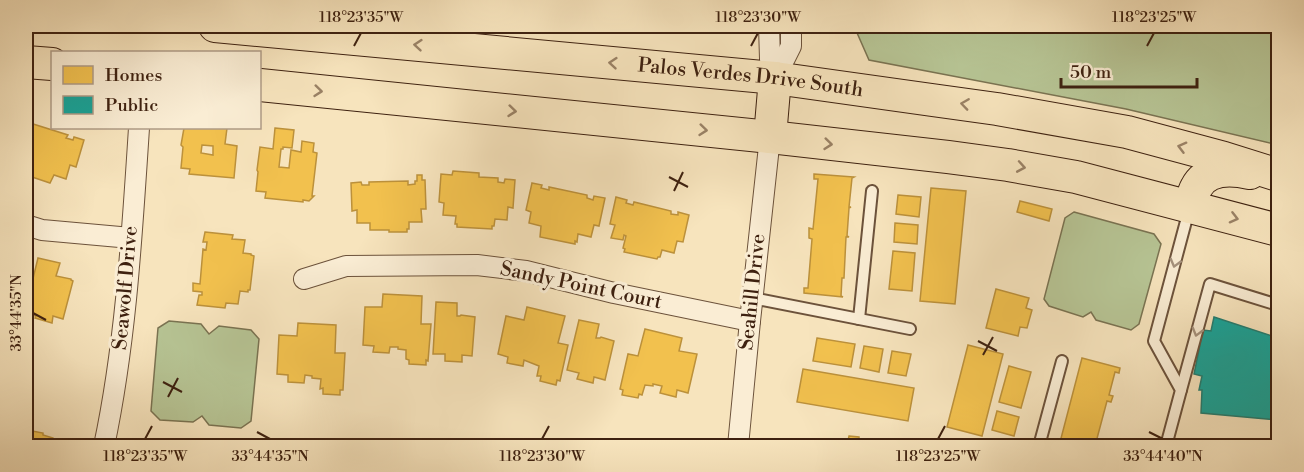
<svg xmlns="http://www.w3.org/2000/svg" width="1304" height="472" font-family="'Libre Bodoni',serif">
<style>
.green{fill:#b7c595;stroke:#7a7352;stroke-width:1.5}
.homes{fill:#f2c14e;stroke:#bc913b;stroke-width:1.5;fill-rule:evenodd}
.public{fill:#17a398;stroke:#237c6f;stroke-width:1.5}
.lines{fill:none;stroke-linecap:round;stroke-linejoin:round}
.lane-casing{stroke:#6c523b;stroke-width:14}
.street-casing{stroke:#6c523b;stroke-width:22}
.primary-casing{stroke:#3e2110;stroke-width:34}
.lane{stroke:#faedd4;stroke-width:10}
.street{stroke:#faedd4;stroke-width:20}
.primary{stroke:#f7e4bd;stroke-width:32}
.oneway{stroke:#9a8266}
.oneway2{stroke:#a5917c}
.ticks{fill:none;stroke:#3e2110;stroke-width:2}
.labels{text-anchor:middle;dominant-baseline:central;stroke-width:6;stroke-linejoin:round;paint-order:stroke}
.street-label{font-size:20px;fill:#3e2110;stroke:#faedd4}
.neatline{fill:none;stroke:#3e2110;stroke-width:2}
.ticks-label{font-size:15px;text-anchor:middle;fill:#3e2110}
</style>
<rect width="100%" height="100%" fill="#f7e4bd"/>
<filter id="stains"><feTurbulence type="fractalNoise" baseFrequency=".00333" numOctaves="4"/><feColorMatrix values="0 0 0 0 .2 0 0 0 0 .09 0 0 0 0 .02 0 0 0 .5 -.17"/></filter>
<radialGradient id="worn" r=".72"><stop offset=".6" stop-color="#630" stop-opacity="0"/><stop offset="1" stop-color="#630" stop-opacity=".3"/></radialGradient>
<!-- green -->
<g class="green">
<path d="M854,26H1278V145L1126,109L869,60Z"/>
<path d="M1074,212L1154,234L1161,244L1139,324L1131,330L1096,320L1091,312L1083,317L1049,306L1044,299L1065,218Z"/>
<path d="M169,321L201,324L209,334L219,326L251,330L259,339L251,421L241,428L209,425L202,416L193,422L160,420L151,411L158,328Z"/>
</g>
<!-- homes -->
<g class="homes">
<path d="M30,123L68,135L66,138L73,140L74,137L84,140L76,167L70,165L66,179L54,175L50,183L26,175V124L29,125Z"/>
<path d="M184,128H227L225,144L237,146L234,178L189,174L190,169L181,168L183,147L181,145ZM202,145L213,146V155L201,153Z"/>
<path d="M275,128L294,130L292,148L283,147V149H281L279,167L289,168L291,150L301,152L302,141L314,143L313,152L317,153L312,196H314L309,201L303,200V202L265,198L266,192L256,191L258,172L257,170L260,147L273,149Z"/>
<path d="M453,171L479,173V177L498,178V182L504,183L505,179L515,180L513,208L508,207L507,220L495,219L494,226H492V229L457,227V224H455L456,216L443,215L444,203L439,202L441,174L452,175Z"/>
<path d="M814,174L854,177L852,178L849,207H851L849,208L847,236L849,237H846L844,278H842L841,296L843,297L804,293V288H808L812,239L809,238V228L813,229L818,179H814Z"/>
<path d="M417,175H422V180H425L426,209H421L422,222H409V229H407V232H389V230H370V223H357V210L352,211L351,183L361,182L362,185H369V182L408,181V185L415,184V181H417Z"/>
<path d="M532,183L542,185L541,188L549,190V187L587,195V198L593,200L594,196L605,198L599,226L594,225L591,237L578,234L577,242L575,241V244L540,237L541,226L529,223L531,212L526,210Z"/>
<path d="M931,188L966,191L955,304L920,301Z"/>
<path d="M898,195L921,197L919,217L896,214Z"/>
<path d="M616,197L627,200L626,203L633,205L634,202L671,211V214L678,215V212L689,215L683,242L677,241L674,253L662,250L660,257H658L657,259L624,252L625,249L623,248L626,236L624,235L623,240L611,238L615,225L610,224Z"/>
<path d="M1020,201L1052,209L1049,221L1017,212Z"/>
<path d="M895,223L918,225L917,244L894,242Z"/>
<path d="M205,232L233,235L232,239L245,240L243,253L251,254V255L254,256L250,290H248V292L240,291L238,304L226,303L225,308L197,305L199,295H202V292L193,291V283L200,284L203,249L206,250L207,242H203Z"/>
<path d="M893,251L915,253L912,291L889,289Z"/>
<path d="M38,258L60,263L56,276L71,279V280L73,281L63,319L53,316L52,323L35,318L36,316L26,314L27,310L26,309V307Z"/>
<path d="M996,289L1029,298L1026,308L1032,310L1027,328L1020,327L1018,336L986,328Z"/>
<path d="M383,294L422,296L421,324H431L428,361L426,360V365L409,364V360L406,359V350L398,349V347H390L389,353L373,352L374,346L363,345L365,307H382Z"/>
<path d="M436,302L457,303V316H460L461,315L475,317L472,356L462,355V362L445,361V354H433Z"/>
<path d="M527,307L565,316L558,343L568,345L560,381L557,380L556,385L540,381L541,376H537L539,366L524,360L523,366L507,363L508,357L498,354L506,316L524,320Z"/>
<path d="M579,320L599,324L596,338H600L601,337L614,341L605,380L594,377L593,383L577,379L579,373L567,370Z"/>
<path d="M298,323L336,325L335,353H345L343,390H340V395L323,394V388L320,389L321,379L312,378V376L305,375L304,383L288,382V375L277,374L279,335L297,336Z"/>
<path d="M645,329L682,338L679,351L697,354L688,393L677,390L676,397L660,393L662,386L653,384V386L645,385L642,395L639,394L638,398L622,395L623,390L620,389L628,354L638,356Z"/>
<path d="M817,338L855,344L851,367L813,361Z"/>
<path d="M968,345L1003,354L982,436L947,427Z"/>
<path d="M864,346L883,349L879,372L860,368Z"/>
<path d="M892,351L911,354L906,376L888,373Z"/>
<path d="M1082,358L1120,368L1119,373L1115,372L1109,395L1113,396L1111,402L1107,401L1095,446H1059Z"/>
<path d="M1009,366L1031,372L1021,408L999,402Z"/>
<path d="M803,369L914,388L908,421L797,402Z"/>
<path d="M997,411L1019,417L1014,436L992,430Z"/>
<path d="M27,430L43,433V435L53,438L52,446H26Z"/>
<path d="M849,436L859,437V441L866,442L867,439L911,446H847Z"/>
<path d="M167,439L185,441L184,446H166Z"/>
</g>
<!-- public -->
<path class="public" d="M1214,317L1278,338V420L1201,413L1202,390H1199L1202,376L1194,374L1203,330L1211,331Z"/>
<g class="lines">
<!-- lane casing -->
<g class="lane-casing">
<g id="lane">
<path d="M752,298L910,329"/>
<path d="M859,319L872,191"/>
<path d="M1181,390L1210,284L1278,305"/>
<path d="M1039,446L1062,361"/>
<path d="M1166,446L1181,390L1154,341L1189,210"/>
</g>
</g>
<!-- street casing -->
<g class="street-casing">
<g id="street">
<path d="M769,26L770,59L775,78"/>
<path d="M775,78L791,46V26"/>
<path d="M26,225L42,230L131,238"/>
<path d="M304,279L346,266L477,265L526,271L614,293L750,321"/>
<path d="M104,446C126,342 132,234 139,128"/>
<path d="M738,446L750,321L770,137"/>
</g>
</g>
<!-- primary casing -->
<g class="primary-casing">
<g id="primary">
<path id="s1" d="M215,26L775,78L932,100L997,109L1127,132L1224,158L1278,175"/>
<path d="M26,62L52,64"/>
<path d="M260,85L770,137L948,157L1008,165L1076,177L1278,230"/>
<path d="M770,137L775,78"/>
<path d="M1190,207C1192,201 1193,193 1196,188C1206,168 1231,169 1250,173"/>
</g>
</g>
<!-- lane -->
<use href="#lane" class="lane"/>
<!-- street -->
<use href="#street" class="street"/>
<!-- primary -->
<use href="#primary" class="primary"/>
</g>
<!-- one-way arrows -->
<defs><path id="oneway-chevron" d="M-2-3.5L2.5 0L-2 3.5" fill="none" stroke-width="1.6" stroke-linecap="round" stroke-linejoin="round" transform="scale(1.5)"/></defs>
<g class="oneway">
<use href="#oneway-chevron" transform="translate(418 45) rotate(-175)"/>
<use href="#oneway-chevron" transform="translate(613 63) rotate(-175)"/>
<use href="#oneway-chevron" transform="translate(318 91) rotate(6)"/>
<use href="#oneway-chevron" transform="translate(965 104) rotate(-172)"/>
<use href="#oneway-chevron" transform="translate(512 111) rotate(6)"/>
<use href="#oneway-chevron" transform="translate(703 130) rotate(6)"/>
<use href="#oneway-chevron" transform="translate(828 144) rotate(6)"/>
<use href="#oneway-chevron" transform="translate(1182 147) rotate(-165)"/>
<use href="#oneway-chevron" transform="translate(1021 167) rotate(10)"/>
<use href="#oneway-chevron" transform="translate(1234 218) rotate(14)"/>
</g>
<g class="oneway2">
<use href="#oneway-chevron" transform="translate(1175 263) rotate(105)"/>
<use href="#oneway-chevron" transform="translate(1197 332) rotate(106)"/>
</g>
<!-- ticks -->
<path class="ticks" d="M354,46L361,33M751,46L758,33M1147,46L1154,33M669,177L688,187M674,191L683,172M33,313L46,320M978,341L997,351M983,355L993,337M163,382L182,392M168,397L178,378M257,432L270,439M1149,432L1163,439M145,439L152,426M542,439L549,426M938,439L945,426"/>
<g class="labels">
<!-- street labels -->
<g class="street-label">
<text stroke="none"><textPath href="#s1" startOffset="538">Palos Verdes Drive South</textPath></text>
<text transform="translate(581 286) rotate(12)">Sandy Point Court</text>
<text transform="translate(126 288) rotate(-85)">Seawolf Drive</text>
<text transform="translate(753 292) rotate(-84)">Seahill Drive</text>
</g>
</g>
<!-- margin -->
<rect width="1304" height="472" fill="none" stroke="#f7e4bd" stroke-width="66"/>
<!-- legend -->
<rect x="51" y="51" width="210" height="78" fill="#faedd4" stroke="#af9b86" stroke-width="1.5"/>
<rect x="63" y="66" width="30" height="18" fill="#f2c14e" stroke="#af9b86" stroke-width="1.5"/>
<text x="105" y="81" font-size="18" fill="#3e2110">Homes</text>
<rect x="63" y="96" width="30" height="18" fill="#17a398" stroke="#af9b86" stroke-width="1.5"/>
<text x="105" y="111" font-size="18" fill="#3e2110">Public</text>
<!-- scale -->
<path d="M1061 78v9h136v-9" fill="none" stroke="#3e2110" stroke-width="3"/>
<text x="1070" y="78" font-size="18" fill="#3e2110" stroke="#faedd4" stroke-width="4.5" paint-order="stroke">50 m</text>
<rect x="33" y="33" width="1238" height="406" class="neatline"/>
<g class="ticks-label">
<text x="361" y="22">118°23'35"W</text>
<text x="758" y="22">118°23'30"W</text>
<text x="1154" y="22">118°23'25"W</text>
<text transform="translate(16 313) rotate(-90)" y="5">33°44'35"N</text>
<text x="145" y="461">118°23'35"W</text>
<text x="270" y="461">33°44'35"N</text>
<text x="542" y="461">118°23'30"W</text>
<text x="938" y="461">118°23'25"W</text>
<text x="1163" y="461">33°44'40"N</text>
</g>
<rect width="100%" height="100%" filter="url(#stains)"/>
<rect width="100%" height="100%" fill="url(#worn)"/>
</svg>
